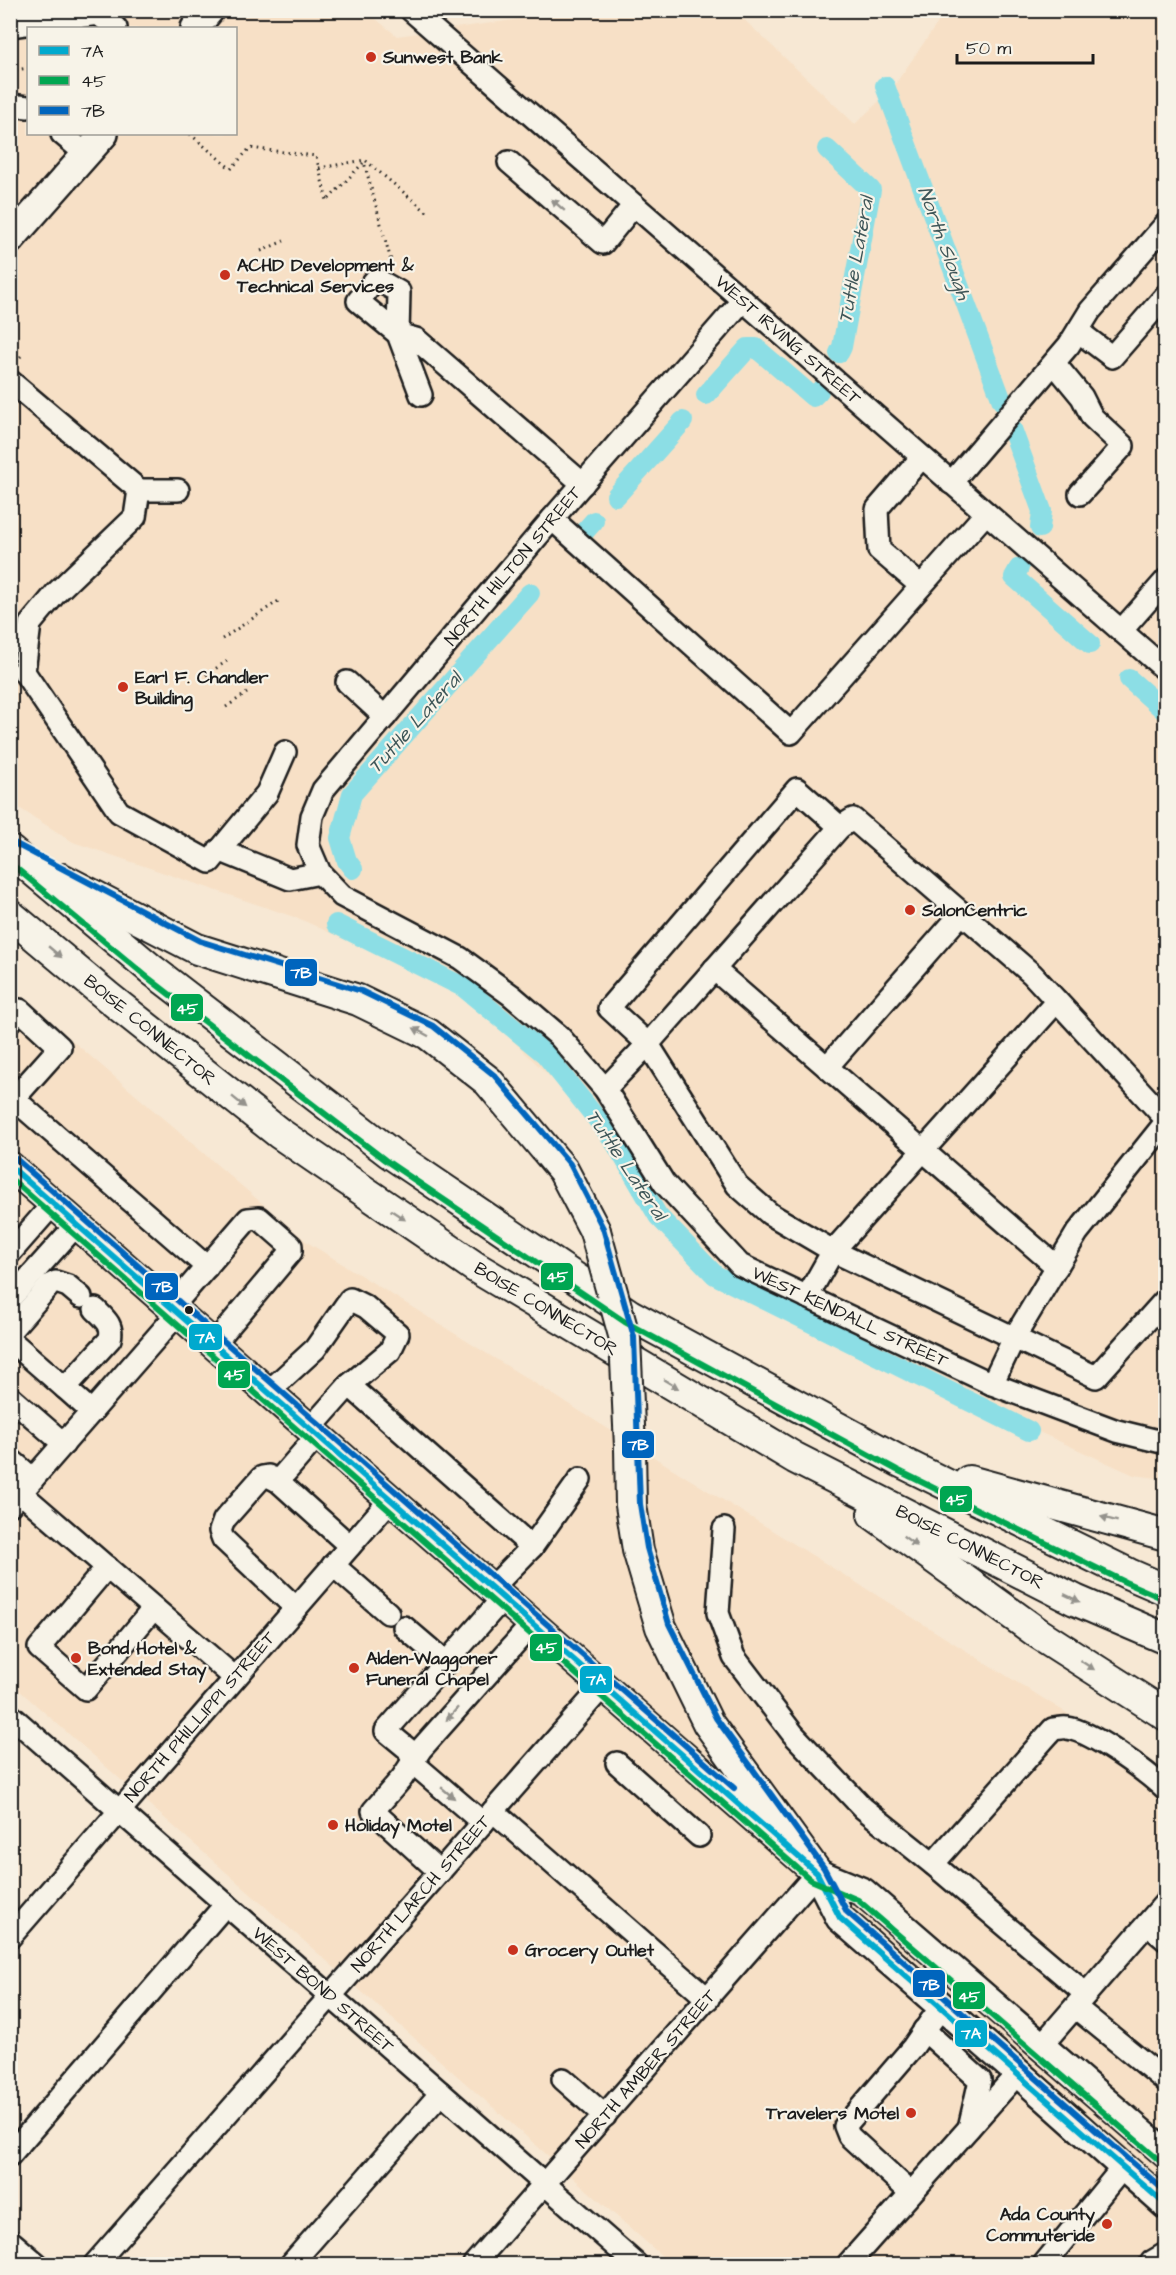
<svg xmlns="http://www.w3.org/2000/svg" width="1176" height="2275" font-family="'Architects Daughter',sans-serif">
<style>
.built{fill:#f7e0c6;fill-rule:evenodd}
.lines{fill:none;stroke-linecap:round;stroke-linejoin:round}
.canal{stroke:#8cdee5;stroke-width:20}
.minor-casing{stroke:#1c1c1c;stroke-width:26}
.major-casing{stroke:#1c1c1c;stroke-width:32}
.highway-casing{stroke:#1c1c1c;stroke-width:34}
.path{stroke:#1c1c1c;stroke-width:3;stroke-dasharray:1.5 4.5;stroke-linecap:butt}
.minor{stroke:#f7f3e8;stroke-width:21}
.major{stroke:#f7f3e8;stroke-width:27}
.highway{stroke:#f7f3e8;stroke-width:30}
.highway-bridge-casing{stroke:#1c1c1c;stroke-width:34;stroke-linecap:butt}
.highway-bridge{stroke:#f7f3e8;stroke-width:30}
.bus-1-casing{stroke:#f7f3e8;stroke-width:10}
.bus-2-casing{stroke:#f7f3e8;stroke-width:10}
.bus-3-casing{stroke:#f7f3e8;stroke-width:10}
.bus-1{stroke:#00a9ce;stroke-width:6}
.bus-2{stroke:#00a651;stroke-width:6}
.bus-3{stroke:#0065bd;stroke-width:6}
.oneway{fill:#94928c}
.poi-dot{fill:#c8321e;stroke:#f7f3e8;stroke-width:2}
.bus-dot{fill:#1c1c1c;stroke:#f7f3e8;stroke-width:2}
.labels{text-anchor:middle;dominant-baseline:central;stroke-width:4.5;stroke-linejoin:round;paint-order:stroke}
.poi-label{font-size:18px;font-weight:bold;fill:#1c1c1c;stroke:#f7f3e8;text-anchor:start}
.street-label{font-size:18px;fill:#1c1c1c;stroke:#f7f3e8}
.water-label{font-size:20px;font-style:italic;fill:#3e5658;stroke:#f7f3e8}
.line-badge{stroke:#f7f3e8;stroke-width:2}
.badge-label{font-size:16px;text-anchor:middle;font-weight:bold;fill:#fff}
</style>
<rect width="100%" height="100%" fill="#f7e8d4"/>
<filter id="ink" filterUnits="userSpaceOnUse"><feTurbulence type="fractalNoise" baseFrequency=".0167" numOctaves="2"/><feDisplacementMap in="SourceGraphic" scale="12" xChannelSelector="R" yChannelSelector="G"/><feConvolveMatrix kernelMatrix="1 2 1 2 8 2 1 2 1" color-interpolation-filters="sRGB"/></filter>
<g filter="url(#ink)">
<!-- built -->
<g class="built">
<path d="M10,11H366L397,36L578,11H735L855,124L891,90L946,11H1165V1479L1134,1475L716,1286L653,1222L586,1112L467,996L300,919L73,842L11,803ZM28,28H236V134H28Z"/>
<path d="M11,988L307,1242L1165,1774V2264H671L11,1683Z"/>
</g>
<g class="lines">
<!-- canal -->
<g class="canal">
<path d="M885,86L1002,401"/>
<path d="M827,149L871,190L842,347L839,353"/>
<path d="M706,395L748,348H756L813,397L819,391"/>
<path d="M1012,429L1042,511L1040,528"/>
<path d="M616,496L683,421"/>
<path d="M585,531L594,521"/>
<path d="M1019,568L1014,577L1090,644"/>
<path d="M1129,679L1166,712"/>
<path d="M353,869L347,861L340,838L352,794L530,593"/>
<path d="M336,924L463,987L545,1054L613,1139L658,1216L715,1275L1029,1431"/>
</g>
<!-- minor casing -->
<g class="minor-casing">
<g id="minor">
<path d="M411,10L1166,670"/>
<path d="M10,26L98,14L116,28"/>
<path d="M10,105L28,107"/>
<path d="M62,134L86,154"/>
<path d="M509,162L603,243L634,205"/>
<path d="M743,300L552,519L323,790L312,816L308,845L320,873L342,896L460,958L511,995L559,1036L605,1089L664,1183L740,1265L992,1384L1117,1431L1166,1443"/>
<path d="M1078,331L1112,357L1166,295"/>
<path d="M1054,363L1082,397L1092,417L1123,446L1080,494"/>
<path d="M10,381L139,490"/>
<path d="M421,395L398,334L358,301L376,279L399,292L398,334L416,339L583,484"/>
<path d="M951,483L1069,345L1090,311L1166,224"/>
<path d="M178,490H139L135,517L56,593L30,624L24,672L119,812L210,862L267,793L285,752"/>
<path d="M552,519L791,733L986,513"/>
<path d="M921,586L879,550L877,509L922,457"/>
<path d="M1121,631L1166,580"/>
<path d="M347,682L385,717"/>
<path d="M219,850L290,879L320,873"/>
<path d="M714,969L1057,1267"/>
<path d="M10,1021L20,1010L60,1047L10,1103"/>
<path d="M827,1067L962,913"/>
<path d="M605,1089L648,1044L840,827"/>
<path d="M14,1099L207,1267"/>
<path d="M1166,1119L1032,974L853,819L840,827L797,789L609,1008L648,1044L737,1185L770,1214L833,1251L1096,1377L1166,1299"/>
<path d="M10,1253L53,1204"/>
<path d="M807,1297L833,1251L1057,1001"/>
<path d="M10,1299L77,1224"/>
<path d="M172,1307L248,1219L259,1218L291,1246V1252L214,1344"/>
<path d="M10,1331L50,1285L56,1282L68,1286L81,1297"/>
<path d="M10,1340L65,1388L110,1339C114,1325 104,1318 95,1309"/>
<path d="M992,1384L1014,1338L1077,1233L1166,1122"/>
<path d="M65,1388L92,1412"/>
<path d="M268,1392L315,1349L350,1299L366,1307L398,1334L390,1351L349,1385"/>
<path d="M10,1397L64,1444"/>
<path d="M310,1429L349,1385L532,1547L492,1588"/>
<path d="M10,1459L33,1479"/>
<path d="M278,1481L318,1435"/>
<path d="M21,1493L235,1678"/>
<path d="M10,1505L178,1313"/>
<path d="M724,1529L718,1613L734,1657L793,1734L863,1808L933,1864L1086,1994"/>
<path d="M532,1547L580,1479"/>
<path d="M333,1565L388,1613"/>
<path d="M107,1567L39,1648L86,1689L154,1608"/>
<path d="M296,1608L223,1539L220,1531L224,1520L262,1477L268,1476L278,1481L350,1546"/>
<path d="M404,1627L445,1662"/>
<path d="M10,1715L636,2264"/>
<path d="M617,1763L699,1836"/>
<path d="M493,1811L708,1999"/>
<path d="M483,1823L413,1763L409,1750L386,1731L503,1598"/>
<path d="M933,1864L1053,1729C1057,1729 1063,1727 1067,1728C1092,1731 1147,1772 1166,1790"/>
<path d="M440,1872L373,1811L402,1778L421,1749L533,1623"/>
<path d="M1147,1924L1166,1940"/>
<path d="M10,1937L391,1499"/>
<path d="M1075,2007L1166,2081"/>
<path d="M924,2030L980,2080L969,2128"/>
<path d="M1041,2046L1166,1902"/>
<path d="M563,2079L605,2116"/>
<path d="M10,2155L226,1904"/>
<path d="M911,2193L849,2136L845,2126L913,2047L931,2021L942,2007"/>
<path d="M10,2241L37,2264"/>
<path d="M95,2264L603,1686"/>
<path d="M291,2264L441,2093"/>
<path d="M474,2264L817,1873"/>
<path d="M848,2264L1018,2073"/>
<path d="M1044,2264L1123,2167"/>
</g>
</g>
<!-- major casing -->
<g class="major-casing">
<g id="major">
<path d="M195,28L210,10"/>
<path d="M10,240L104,134"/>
<path d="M10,1166L817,1873L863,1892L1166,2154"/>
<path d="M817,1873L840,1918L1018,2073L1166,2205"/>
<path d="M1154,2264L1166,2257"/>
</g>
</g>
<!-- highway casing -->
<g class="highway-casing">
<g id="highway">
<path d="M10,851L152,970L390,1153L630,1315L901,1462L1129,1574L1166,1590"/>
<path d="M62,879L197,949L358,1000L428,1034L488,1081L563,1170L595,1231"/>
<path d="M10,915L108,997L279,1133L475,1267L795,1458L1075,1600L1166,1639"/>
<path d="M630,1447L631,1505L638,1550L661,1627L708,1723L817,1873"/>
<path d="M969,1481L1166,1535"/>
<path d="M873,1514L1038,1633L1166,1715"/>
</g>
</g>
<!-- path -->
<g class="path">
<path d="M10,71L28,68"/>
<path d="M190,134L231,169L250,148L316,156L327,201L364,162L393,268"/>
<path d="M319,168L365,160L427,212"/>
<path d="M261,251L284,241"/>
<path d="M20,357L24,353"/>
<path d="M222,639L280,600"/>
<path d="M206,675L227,661"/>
<path d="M226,707L247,693"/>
</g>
<!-- minor -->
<use href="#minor" class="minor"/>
<!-- major -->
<use href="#major" class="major"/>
<!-- highway -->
<use href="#highway" class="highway"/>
<!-- highway-bridge casing -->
<g class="highway-bridge-casing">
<path id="highway-bridge" d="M595,1231L625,1339L630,1447"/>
</g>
<!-- highway-bridge -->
<use href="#highway-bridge" class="highway-bridge"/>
<!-- bus-1 casing -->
<g class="bus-1-casing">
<path id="bus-1" d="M10,1166L817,1873L840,1918L1166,2205"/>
</g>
<!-- bus-2 casing -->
<g class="bus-2-casing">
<g id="bus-2">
<path d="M10,863L147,977L385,1160L625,1322L897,1470L1125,1582L1162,1598"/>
<path d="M10,1178L811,1880L858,1900L1160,2161"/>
</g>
</g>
<!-- bus-3 casing -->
<g class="bus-3-casing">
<g id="bus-3">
<path d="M14,843L200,941L361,991L433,1026L494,1075L570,1164L603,1228L634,1337L640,1504L647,1548L669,1624L716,1718L824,1868L847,1912L1166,2192"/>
<path d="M16,1159L734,1788"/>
</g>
</g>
<!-- bus-1 -->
<use href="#bus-1" class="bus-1"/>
<!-- bus-2 -->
<use href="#bus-2" class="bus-2"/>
<!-- bus-3 -->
<use href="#bus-3" class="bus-3"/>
</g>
<!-- one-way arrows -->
<defs><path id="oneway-solid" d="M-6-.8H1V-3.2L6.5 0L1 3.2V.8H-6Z" transform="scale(1.5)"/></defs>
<g class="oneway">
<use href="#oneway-solid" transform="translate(558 205) rotate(-139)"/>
<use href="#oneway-solid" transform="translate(55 952) rotate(40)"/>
<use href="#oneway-solid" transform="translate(421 1032) rotate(-152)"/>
<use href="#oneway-solid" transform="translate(239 1102) rotate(39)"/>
<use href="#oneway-solid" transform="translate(398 1215) rotate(34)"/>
<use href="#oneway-solid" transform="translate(671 1384) rotate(31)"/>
<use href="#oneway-solid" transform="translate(1109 1519) rotate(-165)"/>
<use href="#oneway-solid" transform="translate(910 1541) rotate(36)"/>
<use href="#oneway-solid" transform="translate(1072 1598) rotate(26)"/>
<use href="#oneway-solid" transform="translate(1087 1665) rotate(33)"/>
<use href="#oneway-solid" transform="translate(452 1714) rotate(132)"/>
<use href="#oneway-solid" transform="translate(448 1793) rotate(40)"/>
</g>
</g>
<!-- markers -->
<g class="poi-dot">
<circle cx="371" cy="57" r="6"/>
<circle cx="225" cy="275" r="6"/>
<circle cx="123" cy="687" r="6"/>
<circle cx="910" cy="910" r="6"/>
<circle cx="76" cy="1658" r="6"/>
<circle cx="354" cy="1668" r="6"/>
<circle cx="333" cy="1825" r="6"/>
<circle cx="513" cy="1950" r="6"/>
<circle cx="911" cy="2113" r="6"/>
<circle cx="1107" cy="2224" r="6"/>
</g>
<circle class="bus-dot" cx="189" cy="1310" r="5"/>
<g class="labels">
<!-- poi labels -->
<g class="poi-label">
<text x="383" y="57">Sunwest Bank</text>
<text x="237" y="265">ACHD Development &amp;<tspan x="237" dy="21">Technical Services</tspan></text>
<text x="135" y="677">Earl F. Chandler<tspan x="135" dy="21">Building</tspan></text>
<text x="922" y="910">SalonCentric</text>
<text x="88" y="1648">Bond Hotel &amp;<tspan x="88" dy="21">Extended Stay</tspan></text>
<text x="366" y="1658">Alden-Waggoner<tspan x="366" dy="21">Funeral Chapel</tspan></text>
<text x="345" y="1825">Holiday Motel</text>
<text x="525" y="1950">Grocery Outlet</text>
<text x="899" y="2113" text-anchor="end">Travelers Motel</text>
<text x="1095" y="2214" text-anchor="end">Ada County<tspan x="1095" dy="21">Commuteride</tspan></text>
</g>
<!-- street labels -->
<g class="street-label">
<text transform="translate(788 340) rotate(41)">WEST IRVING STREET</text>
<text transform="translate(513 566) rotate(-50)">NORTH HILTON STREET</text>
<text transform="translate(150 1030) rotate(39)">BOISE CONNECTOR</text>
<text transform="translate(546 1309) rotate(31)">BOISE CONNECTOR</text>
<text transform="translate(850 1317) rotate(25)">WEST KENDALL STREET</text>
<text transform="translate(970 1547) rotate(27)">BOISE CONNECTOR</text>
<text transform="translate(200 1717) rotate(-49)">NORTH PHILLIPPI STREET</text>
<text transform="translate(421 1894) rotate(-49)">NORTH LARCH STREET</text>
<text transform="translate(323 1990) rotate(41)">WEST BOND STREET</text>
<text transform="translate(646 2069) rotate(-49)">NORTH AMBER STREET</text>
</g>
<!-- water labels -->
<g class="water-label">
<text transform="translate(944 243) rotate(70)">North Slough</text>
<text transform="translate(856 260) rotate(-80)">Tuttle Lateral</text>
<text transform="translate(415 723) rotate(-48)">Tuttle Lateral</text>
<text transform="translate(626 1165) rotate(56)">Tuttle Lateral</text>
</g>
</g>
<g class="line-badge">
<rect x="284" y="958" width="34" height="29" rx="6" fill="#0065bd"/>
<rect x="170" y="993" width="34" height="29" rx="6" fill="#00a651"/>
<rect x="540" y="1262" width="34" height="29" rx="6" fill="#00a651"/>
<rect x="144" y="1272" width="35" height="29" rx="6" fill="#0065bd"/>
<rect x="188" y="1323" width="35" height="28" rx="6" fill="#00a9ce"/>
<rect x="217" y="1360" width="34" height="29" rx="6" fill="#00a651"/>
<rect x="621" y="1430" width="34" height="29" rx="6" fill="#0065bd"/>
<rect x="939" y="1485" width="34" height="28" rx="6" fill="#00a651"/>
<rect x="529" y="1633" width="34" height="29" rx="6" fill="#00a651"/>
<rect x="579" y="1665" width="34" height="29" rx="6" fill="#00a9ce"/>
<rect x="912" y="1969" width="34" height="29" rx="6" fill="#0065bd"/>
<rect x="952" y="1981" width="34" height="29" rx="6" fill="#00a651"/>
<rect x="954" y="2019" width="34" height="29" rx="6" fill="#00a9ce"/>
</g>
<g class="badge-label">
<text x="301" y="978">7B</text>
<text x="187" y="1014">45</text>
<text x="557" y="1282">45</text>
<text x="162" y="1292">7B</text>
<text x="205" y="1343">7A</text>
<text x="234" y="1380">45</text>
<text x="638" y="1450">7B</text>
<text x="956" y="1505">45</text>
<text x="546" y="1653">45</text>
<text x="596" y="1685">7A</text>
<text x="929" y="1990">7B</text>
<text x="969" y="2002">45</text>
<text x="971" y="2039">7A</text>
</g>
<!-- margin -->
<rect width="1176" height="2275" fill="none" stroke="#f7f3e8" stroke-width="36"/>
<rect x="18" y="18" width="1140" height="2239" fill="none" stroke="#1c1c1c" stroke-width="2" filter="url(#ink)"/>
<!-- legend -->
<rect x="27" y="27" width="210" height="108" fill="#f7f3e8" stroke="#9f9d96" stroke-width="1.5"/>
<rect x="39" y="46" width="30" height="9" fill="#00a9ce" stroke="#9f9d96" stroke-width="1.5"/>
<text x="81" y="57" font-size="18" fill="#1c1c1c">7A</text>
<rect x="39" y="76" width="30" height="9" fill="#00a651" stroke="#9f9d96" stroke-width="1.5"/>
<text x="81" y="87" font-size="18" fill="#1c1c1c">45</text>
<rect x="39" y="106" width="30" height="9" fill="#0065bd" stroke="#9f9d96" stroke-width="1.5"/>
<text x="81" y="117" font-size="18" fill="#1c1c1c">7B</text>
<!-- scale -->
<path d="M957 54v9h136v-9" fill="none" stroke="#1c1c1c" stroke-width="3"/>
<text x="966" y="54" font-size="18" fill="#1c1c1c" stroke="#f7f3e8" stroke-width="4.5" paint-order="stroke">50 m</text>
</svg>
